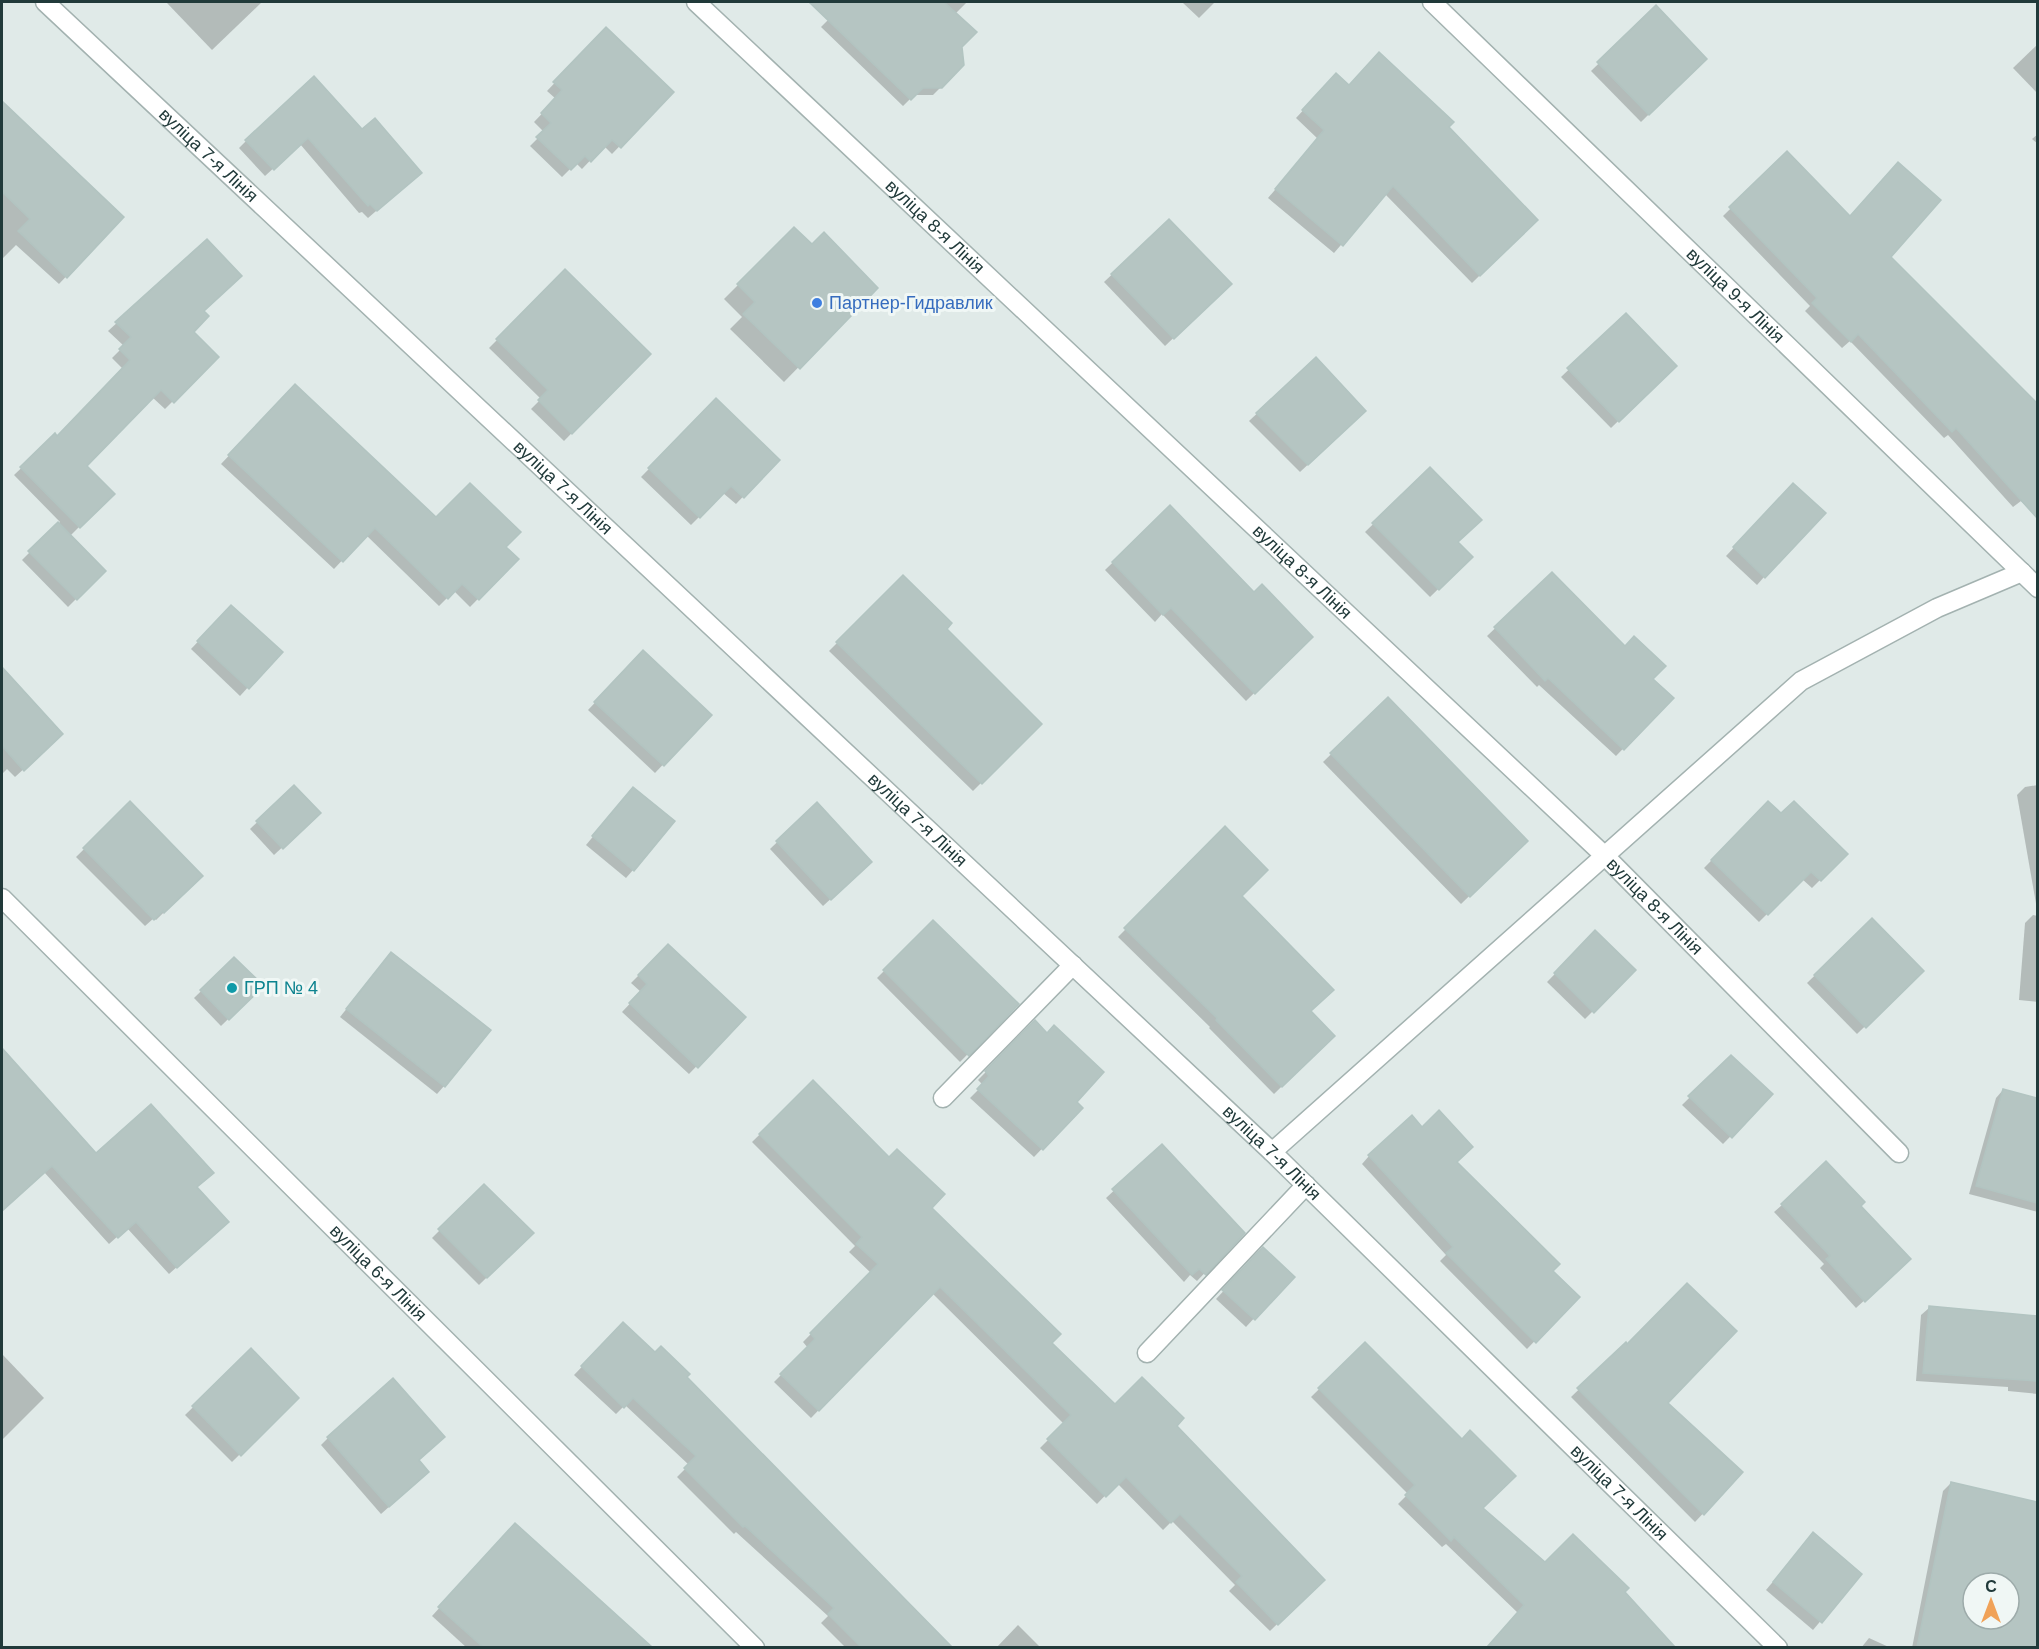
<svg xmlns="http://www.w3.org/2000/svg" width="2039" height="1649" font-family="Helvetica,sans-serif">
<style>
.shadow{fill:#0003;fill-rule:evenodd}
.building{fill:#b5c5c2;stroke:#b2c4c1;stroke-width:1.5;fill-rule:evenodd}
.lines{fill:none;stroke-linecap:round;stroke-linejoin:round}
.service-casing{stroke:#a3b2b0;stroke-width:21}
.minor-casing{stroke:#a3b2b0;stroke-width:21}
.service{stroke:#fff;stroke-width:18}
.minor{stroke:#fff;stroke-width:18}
.shop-dot{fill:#3f7fe0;stroke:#f0f7f5;stroke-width:2}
.culture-dot{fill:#0f9aa8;stroke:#f0f7f5;stroke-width:2}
.labels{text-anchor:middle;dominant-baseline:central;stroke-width:6;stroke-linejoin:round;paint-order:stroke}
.street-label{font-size:18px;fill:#213a3a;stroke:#f0f7f5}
.shop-label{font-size:18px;fill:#366cbe;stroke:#f0f7f5;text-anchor:start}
.culture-label{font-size:18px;fill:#0d838f;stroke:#f0f7f5;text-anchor:start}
</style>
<rect width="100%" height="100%" fill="#e0eae8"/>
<!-- shadow -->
<g class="shadow">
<path d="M166,2H262L212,50Z"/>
<path d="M846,2H967L955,14L963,65L933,95H914L903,106L821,27Z"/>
<path d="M1182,2H1215L1199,18Z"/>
<path d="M1656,8L1705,59L1641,122L1591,71Z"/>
<path d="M606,29L672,92L612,154L604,146L582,169L576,163L562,177L530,146L544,132L534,122L556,99L547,91Z"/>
<path d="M2038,44V94L2013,68Z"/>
<path d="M1336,75L1349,86L1447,127L1536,220L1472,283L1385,194L1334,253L1268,198L1318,139L1296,118Z"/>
<path d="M2,103L122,217L59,284L16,245L2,259Z"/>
<path d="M362,131L412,180L368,218L362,212L359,213L300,144L265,176L239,148L246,141Z"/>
<path d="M2038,134V144L2032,139Z"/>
<path d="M1787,153L2038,406V517L2021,501L2013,507L1948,435L1944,438L1850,341L1842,348L1805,311L1810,306L1723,216Z"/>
<path d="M1169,221L1230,284L1165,346L1104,282Z"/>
<path d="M794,229L812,246L876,288L784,382L730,329L742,317L724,299Z"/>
<path d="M207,241L202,312L192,332L217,357L165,409L152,397L85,466L112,494L70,536L104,571L68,607L22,560L60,522L14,475L55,436L57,438L123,369L112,358L124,346L108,331Z"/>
<path d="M565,272L649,354L564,441L531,409L541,399L489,348Z"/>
<path d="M1626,315L1675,366L1611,428L1561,377Z"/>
<path d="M1315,359L1357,419L1300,472L1249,421Z"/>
<path d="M295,386L436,519L504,547L517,559L470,607L454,591L439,606L366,535L334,569L221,464Z"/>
<path d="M716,401L778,460L736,504L723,493L691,525L641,477Z"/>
<path d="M1430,469L1456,543L1471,557L1430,597L1365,532Z"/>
<path d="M1786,492L1764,577L1757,585L1726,556Z"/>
<path d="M1170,507L1254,594L1311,637L1246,701L1162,614L1155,622L1105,570Z"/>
<path d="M1552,574L1672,698L1616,756L1539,685L1537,687L1487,636Z"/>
<path d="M903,577L944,629L1040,724L973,791L829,651Z"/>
<path d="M231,607L280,652L240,696L191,649Z"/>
<path d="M643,652L710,715L655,773L588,710Z"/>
<path d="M2,674L53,742L15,777L7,769L2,774Z"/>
<path d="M1388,699L1526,841L1461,904L1323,762Z"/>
<path d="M2038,785V915L2017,795L2025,787Z"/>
<path d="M294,787L319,813L274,855L250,829Z"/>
<path d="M626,797L633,870L626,878L586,845Z"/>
<path d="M1768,803L1781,815L1846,854L1812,888L1802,879L1759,922L1704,868Z"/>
<path d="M130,804L201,876L156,920L154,918L145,926L76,857Z"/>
<path d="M817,804L862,870L823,906L770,849Z"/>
<path d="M1225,829L1240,896L1309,1011L1333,1036L1274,1094L1209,1028L1210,1027L1118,937Z"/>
<path d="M2033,915L2038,916V1002L2019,1000L2025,923Z"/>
<path d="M1872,920L1922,971L1857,1034L1807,983Z"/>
<path d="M933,922L1017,1004L960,1062L877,978Z"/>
<path d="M1595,933L1634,970L1585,1019L1547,982Z"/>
<path d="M668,946L744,1017L689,1074L622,1012L641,992L631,983Z"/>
<path d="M234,959L262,986L221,1026L194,998Z"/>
<path d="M384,962L444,1086L437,1094L340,1017Z"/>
<path d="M1035,1022L1075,1102L1081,1108L1034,1157L970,1098L983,1085L978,1080Z"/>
<path d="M2,1050L96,1155L219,1229L169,1274L127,1228L109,1244L44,1172L2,1210Z"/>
<path d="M1731,1057L1771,1095L1723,1144L1682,1105Z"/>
<path d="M813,1082L930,1208L1050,1343L1115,1406L1174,1426L1322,1580L1270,1631L1229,1591L1235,1585L1172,1521L1163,1530L1117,1483L1097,1504L1040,1448L1064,1424L932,1293L811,1418L774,1382L808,1348L803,1342L871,1273L849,1252L855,1246L752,1142Z"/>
<path d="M2003,1090L2038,1099V1212L1969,1194L1996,1098Z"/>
<path d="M1162,1146L1243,1233L1197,1281L1190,1275L1184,1282L1106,1198Z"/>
<path d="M1369,1156L1455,1162L1551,1272L1577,1297L1527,1349L1440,1261L1446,1255L1362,1164Z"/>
<path d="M484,1186L532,1233L479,1285L432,1238Z"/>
<path d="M1782,1205L1859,1206L1901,1267L1856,1308L1820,1268L1824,1264L1774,1212Z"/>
<path d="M1263,1249L1292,1277L1246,1327L1216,1299Z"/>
<path d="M1929,1308L2038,1318V1394L2008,1391V1387L1916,1381L1921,1315Z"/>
<path d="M623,1324L684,1377L950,1648H846L821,1623L828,1616L736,1532L734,1534L677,1477L689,1465L625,1405L616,1414L574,1375Z"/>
<path d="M1365,1344L1481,1509L1545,1564L1623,1592L1673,1648H1488L1518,1613L1446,1544L1442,1547L1398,1504L1408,1494L1311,1397Z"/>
<path d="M1626,1344L1665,1403L1741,1473L1695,1522L1571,1397Z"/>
<path d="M251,1351L297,1398L232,1462L185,1415Z"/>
<path d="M2,1354L44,1398L2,1440Z"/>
<path d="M328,1438L417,1461L419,1480L381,1514L321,1445Z"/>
<path d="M1951,1483L2038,1503V1648H1912L1943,1491ZM1973,1583H2009V1619H1973Z"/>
<path d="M515,1525L650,1648H467L432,1616Z"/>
<path d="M1806,1542L1860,1574L1813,1630L1766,1590Z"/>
<path d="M1018,1625L1041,1648H996Z"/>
<path d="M1869,1638L1891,1648H1861Z"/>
</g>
<!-- building -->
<g class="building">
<path d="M809,2H944L977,32L962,47L964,65L942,88H923L911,100Z"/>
<path d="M1656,5L1707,59L1649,115L1597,62Z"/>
<path d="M606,27L674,92L621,148L612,140L591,162L585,156L571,170L536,137L551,123L541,113L562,90L553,82Z"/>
<path d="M1379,52L1454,122L1449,127L1538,220L1480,276L1393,186L1343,246L1275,189L1324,130L1302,110L1336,73L1349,85Z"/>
<path d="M314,76L362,129L375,118L422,173L377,211L370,204L368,206L308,138L274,170L245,140Z"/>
<path d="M2,101L124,217L67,278L18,231L30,219L2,192Z"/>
<path d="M1787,151L1850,216L1898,162L1941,200L1891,257L2037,403V518L1956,428L1952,432L1858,334L1851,342L1812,303L1817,298L1729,207Z"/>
<path d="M1169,219L1232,284L1174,339L1111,274Z"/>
<path d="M794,227L812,244L824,232L878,288L800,369L743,314L755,302L737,284Z"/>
<path d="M207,239L242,276L204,311L209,316L194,332L219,357L174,403L161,390L87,466L115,494L80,528L20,467L55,433L57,436L130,360L119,349L131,337L115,322Z"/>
<path d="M565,269L651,354L572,434L538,400L548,390L496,339Z"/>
<path d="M1626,313L1677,366L1619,422L1567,368Z"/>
<path d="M1316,357L1366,411L1308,465L1256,413Z"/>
<path d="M295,384L436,517L470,483L521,532L506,547L519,559L479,600L462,584L448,599L375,528L343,562L228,455Z"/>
<path d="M716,398L780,460L744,498L731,486L700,518L648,468Z"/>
<path d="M1430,467L1482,520L1458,542L1473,557L1439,590L1372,523Z"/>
<path d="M1793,483L1826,513L1765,578L1733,547Z"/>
<path d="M1170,505L1254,592L1262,584L1313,637L1255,694L1171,608L1163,615L1112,562Z"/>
<path d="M58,522L106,571L77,600L28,551Z"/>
<path d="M1552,572L1625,646L1634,636L1666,666L1653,679L1674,698L1624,750L1548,678L1545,681L1494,627Z"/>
<path d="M903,575L952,623L947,629L1042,724L982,784L836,642Z"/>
<path d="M231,605L283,652L249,689L197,641Z"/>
<path d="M643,650L712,715L664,766L594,702Z"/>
<path d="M2,667L63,734L24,771L2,746Z"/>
<path d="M1388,697L1528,841L1470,897L1330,753Z"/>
<path d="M294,785L321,813L283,849L256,821Z"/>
<path d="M633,787L675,821L634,871L592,836Z"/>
<path d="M130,801L203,876L164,913L163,911L154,920L83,848Z"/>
<path d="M1768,801L1781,813L1794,801L1848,854L1821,881L1811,872L1768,915L1711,860Z"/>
<path d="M817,802L872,862L831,900L776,841Z"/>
<path d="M1225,826L1268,870L1242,896L1334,990L1311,1011L1335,1036L1282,1087L1216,1020L1217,1018L1124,928Z"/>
<path d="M1872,918L1924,971L1866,1028L1814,975Z"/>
<path d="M933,920L1019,1004L969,1056L883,970Z"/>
<path d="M1595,930L1636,970L1594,1013L1554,973Z"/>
<path d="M668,944L746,1017L698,1068L629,1003L647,984L638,975Z"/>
<path d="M391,952L491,1030L445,1087L346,1009Z"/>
<path d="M234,957L264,986L229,1020L200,990Z"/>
<path d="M1035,1020L1047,1033L1054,1025L1104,1072L1077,1102L1083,1108L1043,1150L977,1089L989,1076L985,1071Z"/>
<path d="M2,1048L96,1153L151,1104L214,1173L197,1187L229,1222L177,1268L136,1222L118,1238L52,1166L2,1211Z"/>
<path d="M1731,1055L1773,1094L1732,1138L1688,1096Z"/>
<path d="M813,1080L889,1157L897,1149L945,1194L932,1208L1061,1334L1052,1343L1115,1404L1142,1377L1184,1418L1177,1426L1325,1580L1278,1625L1236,1582L1242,1576L1180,1514L1171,1523L1126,1477L1106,1497L1047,1439L1071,1415L940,1287L819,1411L780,1374L815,1339L810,1333L878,1264L856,1244L862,1237L759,1134Z"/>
<path d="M2003,1089L2037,1098V1203L1976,1186Z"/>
<path d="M1439,1110L1473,1147L1457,1162L1560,1264L1553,1271L1580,1297L1536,1343L1446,1253L1453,1247L1368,1155L1412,1115L1422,1127Z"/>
<path d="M1162,1144L1245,1233L1206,1275L1199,1269L1192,1275L1112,1189Z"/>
<path d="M1826,1161L1865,1202L1861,1206L1911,1259L1865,1302L1826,1259L1830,1256L1781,1204Z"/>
<path d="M484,1184L534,1233L487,1278L438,1229Z"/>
<path d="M1263,1247L1295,1277L1255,1320L1222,1290Z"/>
<path d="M1687,1283L1737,1331L1668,1403L1743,1472L1704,1515L1577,1388L1626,1342L1627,1344Z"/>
<path d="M1929,1306L2037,1316V1381L1923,1373Z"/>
<path d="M623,1322L655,1352L661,1346L690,1374L687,1377L952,1647H861L828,1614L834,1608L745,1526L743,1527L684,1468L696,1456L633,1398L624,1408L581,1366Z"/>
<path d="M1365,1342L1462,1439L1470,1430L1516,1476L1483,1508L1545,1562L1573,1534L1629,1588L1625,1592L1675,1647H1487L1524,1605L1454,1537L1451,1541L1405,1495L1415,1485L1318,1388Z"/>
<path d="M251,1348L299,1398L241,1456L192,1406Z"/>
<path d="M393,1378L445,1437L419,1460L429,1472L389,1507L327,1437Z"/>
<path d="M1951,1482L2037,1502V1647H1917ZM1973,1583H2009V1619H1973Z"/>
<path d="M515,1523L652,1647H483L438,1607Z"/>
<path d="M1813,1532L1862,1574L1822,1623L1773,1582Z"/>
</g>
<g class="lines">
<!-- service casing -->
<g class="service-casing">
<g id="service">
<path d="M943,1098L1073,965"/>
<path d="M1147,1353L1306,1185"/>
</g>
</g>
<!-- minor casing -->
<g class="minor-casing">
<g id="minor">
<path id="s1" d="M45,2L1272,1152L1778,1648"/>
<path id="s2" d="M696,2L1606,857L1899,1153"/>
<path id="s3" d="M1432,2L2038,588"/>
<path id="s4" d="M2,898L755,1648"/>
<path d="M1272,1152L1801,681L1937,608L2022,572"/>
</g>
</g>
<!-- service -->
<use href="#service" class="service"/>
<!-- minor -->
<use href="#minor" class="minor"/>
</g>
<!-- markers -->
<circle class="shop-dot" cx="817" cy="303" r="6"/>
<circle class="culture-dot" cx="232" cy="988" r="6"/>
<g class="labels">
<!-- street labels -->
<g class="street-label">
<text stroke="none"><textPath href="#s1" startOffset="224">вуліца 7-я Лінія</textPath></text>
<text stroke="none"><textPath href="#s2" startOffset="328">вуліца 8-я Лінія</textPath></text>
<text stroke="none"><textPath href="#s3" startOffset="422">вуліца 9-я Лінія</textPath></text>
<text stroke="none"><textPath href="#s1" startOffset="710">вуліца 7-я Лінія</textPath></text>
<text stroke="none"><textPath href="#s2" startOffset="832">вуліца 8-я Лінія</textPath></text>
<text stroke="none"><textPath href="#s1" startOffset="1196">вуліца 7-я Лінія</textPath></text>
<text stroke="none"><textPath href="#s2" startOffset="1318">вуліца 8-я Лінія</textPath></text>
<text stroke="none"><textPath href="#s1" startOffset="1682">вуліца 7-я Лінія</textPath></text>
<text stroke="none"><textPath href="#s4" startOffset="531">вуліца 6-я Лінія</textPath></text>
<text stroke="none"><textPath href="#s1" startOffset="2168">вуліца 7-я Лінія</textPath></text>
</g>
<!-- shop labels -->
<g class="shop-label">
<text x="829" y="303">Партнер-Гидравлик</text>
</g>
<!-- culture labels -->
<g class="culture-label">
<text x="244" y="988">ГРП № 4</text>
</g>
</g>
<!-- border -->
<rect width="2039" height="1649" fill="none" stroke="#213a3a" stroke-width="6"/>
<!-- north arrow -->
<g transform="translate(1991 1601)"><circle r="28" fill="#f0f7f5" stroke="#9dabaa" stroke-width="1.5"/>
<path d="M0-4.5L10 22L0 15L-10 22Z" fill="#f0a258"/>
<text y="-9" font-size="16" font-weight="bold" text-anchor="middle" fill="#213a3a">С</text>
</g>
</svg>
